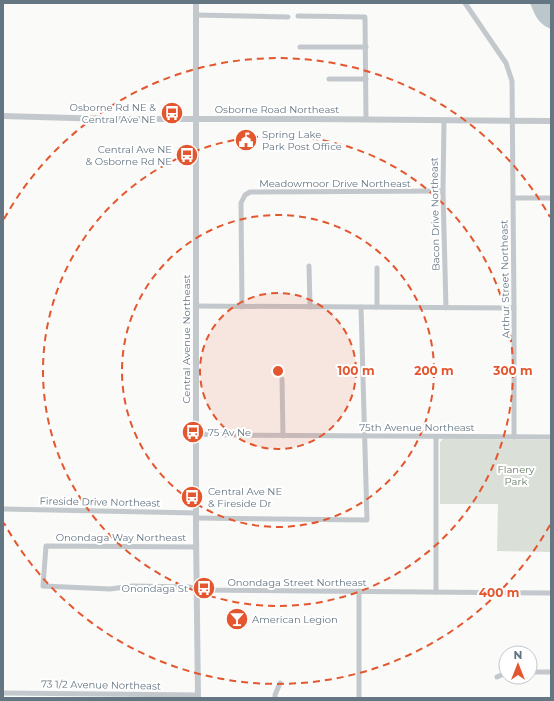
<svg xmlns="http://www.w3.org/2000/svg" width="554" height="701" font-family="Montserrat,sans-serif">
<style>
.green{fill:#dadfd7}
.water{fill:#bbc7cb}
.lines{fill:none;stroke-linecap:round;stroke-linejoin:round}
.minor{stroke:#c3c8cc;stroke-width:5}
.tertiary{stroke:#c3c8cc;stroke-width:6}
.ring{fill:none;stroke:#e4572e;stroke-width:2;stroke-dasharray:7 5}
.labels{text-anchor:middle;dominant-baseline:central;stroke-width:4;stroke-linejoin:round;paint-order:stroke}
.poi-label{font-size:10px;fill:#657683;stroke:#fff;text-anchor:start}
.street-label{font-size:10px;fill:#657683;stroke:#fff}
.park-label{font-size:10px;fill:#687a64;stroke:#fff}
.centre{fill:#e4572e;stroke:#fff;stroke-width:2}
.ring-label{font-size:12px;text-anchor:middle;font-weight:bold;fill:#e4572e;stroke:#fff;stroke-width:4;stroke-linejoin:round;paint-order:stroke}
</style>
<rect width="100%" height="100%" fill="#fafaf8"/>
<!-- green -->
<path class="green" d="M443,439L551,440V552L497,551L498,504H440V442Z"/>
<!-- water -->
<path class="water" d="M530,3H551V29C538,24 535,15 530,3Z"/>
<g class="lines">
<!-- minor -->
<g class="minor">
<path d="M465,3L506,63L512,81L514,308V437"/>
<path d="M196,15L288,17"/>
<path d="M298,16L365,17L366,119"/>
<path d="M300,47H366"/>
<path d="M329,79H366"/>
<path d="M444,120L443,191L446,308"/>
<path d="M513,198H551"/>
<path d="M309,266L310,307"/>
<path d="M377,268V307"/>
<path d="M196,306L514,308"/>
<path d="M242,307L241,203L245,195L250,192L443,191"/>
<path d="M282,379L283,436"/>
<path d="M196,434L230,435L551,437"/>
<path d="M436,437V592"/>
<path d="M3,509L196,513"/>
<path d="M196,518L367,520L361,307"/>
<path d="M196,547L46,546L43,586L110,589L133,586L189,587L204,590L551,593"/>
<path d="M359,591V698"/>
<path d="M530,672H551"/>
<path d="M497,677L506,673"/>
<path d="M3,693L198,695"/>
<path d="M275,698V695L280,683"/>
</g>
<!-- tertiary -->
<g class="tertiary">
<path d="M196,3V534L198,698"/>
<path d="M3,116L108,119H312L551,121"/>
</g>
</g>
<!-- distance rings -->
<circle cx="278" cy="371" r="78" fill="#e4572e" fill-opacity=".12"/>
<g class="ring">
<circle cx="278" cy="371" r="78"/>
<circle cx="278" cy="371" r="156"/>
<circle cx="278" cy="371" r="235"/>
<path d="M550 525A313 313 0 0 1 4 523M4 219A313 313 0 0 1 550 217"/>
</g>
<!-- icons -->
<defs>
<g id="bus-disc" transform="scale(1.15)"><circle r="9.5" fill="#e4572e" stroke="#fff"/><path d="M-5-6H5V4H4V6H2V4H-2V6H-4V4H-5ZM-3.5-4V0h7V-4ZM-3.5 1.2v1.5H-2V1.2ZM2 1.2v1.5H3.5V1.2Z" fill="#fff"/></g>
<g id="civic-disc" transform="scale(1.15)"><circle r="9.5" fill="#e4572e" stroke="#fff"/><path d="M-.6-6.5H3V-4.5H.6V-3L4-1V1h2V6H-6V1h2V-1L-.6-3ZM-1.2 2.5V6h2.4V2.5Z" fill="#fff"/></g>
<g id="bar-disc" transform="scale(1.15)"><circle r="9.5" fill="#e4572e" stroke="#fff"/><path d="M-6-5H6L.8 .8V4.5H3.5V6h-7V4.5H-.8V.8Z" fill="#fff"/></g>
</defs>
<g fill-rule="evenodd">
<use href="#bus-disc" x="172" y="113"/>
<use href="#civic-disc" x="246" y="140"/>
<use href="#bus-disc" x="187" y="155"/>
<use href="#bus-disc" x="193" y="432"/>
<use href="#bus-disc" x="192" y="497"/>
<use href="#bus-disc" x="204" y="588"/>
<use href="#bar-disc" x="237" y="619"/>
</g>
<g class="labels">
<!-- poi labels -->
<g class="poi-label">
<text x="156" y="107" text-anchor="end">Osborne Rd NE &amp;<tspan x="156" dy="12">Central Ave NE</tspan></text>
<text x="262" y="134">Spring Lake<tspan x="262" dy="12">Park Post Office</tspan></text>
<text x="172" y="149" text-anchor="end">Central Ave NE<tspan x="172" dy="12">&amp; Osborne Rd NE</tspan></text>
<text x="208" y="432">75 Av Ne</text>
<text x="208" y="491">Central Ave NE<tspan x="208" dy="12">&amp; Fireside Dr</tspan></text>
<text x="188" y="588" text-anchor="end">Onondaga St</text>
<text x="252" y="619">American Legion</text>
</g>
<!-- street labels -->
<g class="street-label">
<text x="277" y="109">Osborne Road Northeast</text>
<text x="335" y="183">Meadowmoor Drive Northeast</text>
<text transform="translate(435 214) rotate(-91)">Bacon Drive Northeast</text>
<text transform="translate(505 279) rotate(-91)">Arthur Street Northeast</text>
<text transform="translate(186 339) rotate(-90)">Central Avenue Northeast</text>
<text x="417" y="427">75th Avenue Northeast</text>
<text transform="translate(100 502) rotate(1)">Fireside Drive Northeast</text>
<text x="121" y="537">Onondaga Way Northeast</text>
<text x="297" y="582">Onondaga Street Northeast</text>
<text transform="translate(101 685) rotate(1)">73 1/2 Avenue Northeast</text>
</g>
<!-- park labels -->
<g class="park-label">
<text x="516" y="469">Flanery<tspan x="516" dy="12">Park</tspan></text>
</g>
</g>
<circle cx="278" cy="371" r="6" class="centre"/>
<g class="ring-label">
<text x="356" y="375">100 m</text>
<text x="434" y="375">200 m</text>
<text x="513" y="375">300 m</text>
<text x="499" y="597">400 m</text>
</g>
<!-- border -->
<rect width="554" height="701" fill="none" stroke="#657683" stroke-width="8"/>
<!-- north arrow -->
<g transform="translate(518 665)"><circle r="19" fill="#ffffff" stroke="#c1c8cd"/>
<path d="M0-3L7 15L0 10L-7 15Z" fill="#e4572e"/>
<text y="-6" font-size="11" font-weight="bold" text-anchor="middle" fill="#657683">N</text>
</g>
</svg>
